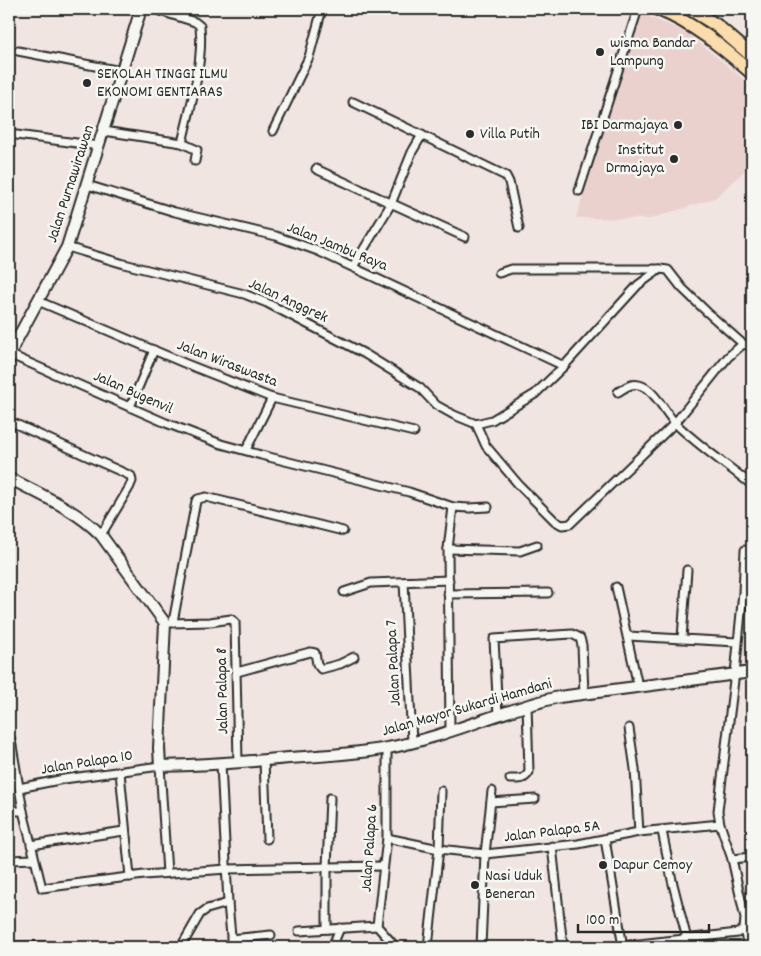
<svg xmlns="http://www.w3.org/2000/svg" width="761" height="956" font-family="Dekko,sans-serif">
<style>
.built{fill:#ebd1ce}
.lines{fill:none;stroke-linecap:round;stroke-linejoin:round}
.street-casing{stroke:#2b2b2b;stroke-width:11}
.secondary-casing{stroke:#2b2b2b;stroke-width:14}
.highway-casing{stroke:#2b2b2b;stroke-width:16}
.street{stroke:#f6f6f2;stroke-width:7}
.secondary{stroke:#f6f6f2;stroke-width:10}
.highway{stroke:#fcdcac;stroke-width:12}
.poi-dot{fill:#2b2b2b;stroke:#f6f6f2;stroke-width:2}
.labels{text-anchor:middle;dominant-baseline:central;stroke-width:5;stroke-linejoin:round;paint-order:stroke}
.poi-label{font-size:16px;fill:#2b2b2b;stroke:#f6f6f2;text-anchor:start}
.street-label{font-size:16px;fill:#2b2b2b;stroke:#f6f6f2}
</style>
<rect width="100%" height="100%" fill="#f1e5e2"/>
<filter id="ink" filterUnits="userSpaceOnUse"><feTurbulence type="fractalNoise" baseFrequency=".02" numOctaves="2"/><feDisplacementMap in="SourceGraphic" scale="10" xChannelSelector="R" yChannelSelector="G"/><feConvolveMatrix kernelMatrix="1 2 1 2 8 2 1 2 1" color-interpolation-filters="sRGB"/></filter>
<g filter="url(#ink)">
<!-- built -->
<path class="built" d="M639,13L686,32L752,86V164L715,198L650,219L576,218Z"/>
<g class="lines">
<!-- street casing -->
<g class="street-casing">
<g id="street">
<path d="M154,9L195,22L200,26C204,63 190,108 182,143"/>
<path d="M18,51L121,71"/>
<path d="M353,102L506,176L509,182L519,228"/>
<path d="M104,131L182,143L197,150L195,161"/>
<path d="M273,131L309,57L322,9"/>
<path d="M9,134L99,146"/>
<path d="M316,169L465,237"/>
<path d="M87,185L175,212L276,236L318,251L564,366"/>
<path d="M579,191L638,9"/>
<path d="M67,247L124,264L244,294L267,303L365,354L420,388L436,405L454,415L476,424L492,420L535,394L564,366L638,285L660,269L668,270L682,288L707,312L743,344L752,346"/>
<path d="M353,267L391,204L412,152L422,135"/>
<path d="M499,273L511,269H660"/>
<path d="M38,301L184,363L272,398L414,432"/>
<path d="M11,355L166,423L221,444L261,455L409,492L453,507L469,508L488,507"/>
<path d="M618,392C625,388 630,383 639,385C654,388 665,413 676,424C699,446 727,465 752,485"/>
<path d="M130,407L154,350"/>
<path d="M9,421L131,476L132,481L129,488L101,535"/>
<path d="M476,424L486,446L519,485L555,521L562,525L570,524L675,423L728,357L743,344"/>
<path d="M246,450L272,398"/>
<path d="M448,549L520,551L537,545"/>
<path d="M745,550L743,592L736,664L718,811L720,824L732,859L745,918L744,929L748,947"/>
<path d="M404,582L412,742"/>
<path d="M616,587L638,686"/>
<path d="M344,592L371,583L449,580"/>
<path d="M448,594L548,593"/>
<path d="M173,622L196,501L198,499L206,497L343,531"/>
<path d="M170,623L210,622L231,619L235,622L238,762"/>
<path d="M628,636L737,642"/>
<path d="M682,638L687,570"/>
<path d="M237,672L310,652L315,653L317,664L321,669L340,664L354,657"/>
<path d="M498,716L494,639L572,634L580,638L582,645L584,693"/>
<path d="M629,728L635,769L639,832"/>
<path d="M450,732L448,549L453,507"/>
<path d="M11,740L23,811L42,888L144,875L227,869L383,866"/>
<path d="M387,748V838L377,926L393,944V947"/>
<path d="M264,760L267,839"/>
<path d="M221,764L228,903L232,947"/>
<path d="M120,772L130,877"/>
<path d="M510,779C519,779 525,780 529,772L527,704"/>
<path d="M19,788L64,779L160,766L167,873"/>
<path d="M491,802L535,799"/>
<path d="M9,811H23"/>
<path d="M662,831L672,880L687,939L688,947"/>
<path d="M387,838L439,849L485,854L578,844L639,832L720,824"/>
<path d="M605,839L623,947"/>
<path d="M31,845L124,831"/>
<path d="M552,846L563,947"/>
<path d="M732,859L752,857"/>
<path d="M9,860L34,859"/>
<path d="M327,929V867L330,798"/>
<path d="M299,931L377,926"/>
<path d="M231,939L271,935"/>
<path d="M112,945V947"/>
<path d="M9,946H57"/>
<path d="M181,947L200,914L207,909L228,903"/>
<path d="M332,947L340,928"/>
<path d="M428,947L439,849L441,791"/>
<path d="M481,947L485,854L492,791"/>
<path d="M626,947L630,945L738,933L744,929"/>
</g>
</g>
<!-- secondary casing -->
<g class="secondary-casing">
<g id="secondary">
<path d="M9,359L14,345L67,247L141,9"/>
<path d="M9,478C41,495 75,509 101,535L165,623L159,748L160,766C203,765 246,762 289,758C322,756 355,754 388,748C447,737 501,710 559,697L752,672"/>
</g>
</g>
<!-- highway casing -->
<g class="highway-casing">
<g id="highway">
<path d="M658,9C695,24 722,47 752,73"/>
<path d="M690,9L716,25L752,56"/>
</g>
</g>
<!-- street -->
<use href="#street" class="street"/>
<!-- secondary -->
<use href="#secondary" class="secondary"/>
<!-- highway -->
<use href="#highway" class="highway"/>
</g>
</g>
<!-- markers -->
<g class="poi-dot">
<circle cx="600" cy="52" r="5"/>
<circle cx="87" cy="83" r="5"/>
<circle cx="678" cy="125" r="5"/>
<circle cx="470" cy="134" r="5"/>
<circle cx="674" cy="159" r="5"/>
<circle cx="603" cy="865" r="5"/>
<circle cx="475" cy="885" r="5"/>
</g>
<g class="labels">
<!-- poi labels -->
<g class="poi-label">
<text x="610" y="43">wisma Bandar<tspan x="610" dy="18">Lampung</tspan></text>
<text x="97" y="74">SEKOLAH TINGGI ILMU<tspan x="97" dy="18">EKONOMI GENTIARAS</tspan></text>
<text x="668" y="125" text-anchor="end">IBI Darmajaya</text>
<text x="480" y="134">Villa Putih</text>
<text x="664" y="150" text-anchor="end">Institut<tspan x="664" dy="18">Drmajaya</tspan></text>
<text x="613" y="865">Dapur Cemoy</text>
<text x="485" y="876">Nasi Uduk<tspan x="485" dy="18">Beneran</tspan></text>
</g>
<!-- street labels -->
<g class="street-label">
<text transform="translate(71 184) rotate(-72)">Jalan Purnawirawan</text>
<text transform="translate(337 247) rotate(22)">Jalan Jambu Raya</text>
<text transform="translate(288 301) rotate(25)">Jalan Anggrek</text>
<text transform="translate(227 364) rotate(21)">Jalan Wiraswasta</text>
<text transform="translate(133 393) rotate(24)">Jalan Bugenvil</text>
<text transform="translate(394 663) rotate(-93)">Jalan Palapa 7</text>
<text transform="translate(223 691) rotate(-91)">Jalan Palapa 8</text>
<text transform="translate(467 708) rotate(-16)">Jalan Mayor Sukardi Hamdani</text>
<text transform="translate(87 763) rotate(-9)">Jalan Palapa 10</text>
<text transform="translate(552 832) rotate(-7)">Jalan Palapa 5A</text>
<text transform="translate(370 848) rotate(-86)">Jalan Palapa 6</text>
</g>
</g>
<!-- margin -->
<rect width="761" height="956" fill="none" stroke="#f6f6f2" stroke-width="30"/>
<rect x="15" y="15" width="731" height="926" fill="none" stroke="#2b2b2b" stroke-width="2" filter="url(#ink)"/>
<!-- scale -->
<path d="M578 924v8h131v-8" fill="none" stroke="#2b2b2b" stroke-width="2.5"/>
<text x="586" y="924" font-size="15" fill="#2b2b2b" stroke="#f6f6f2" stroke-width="4" paint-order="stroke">100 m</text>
</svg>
